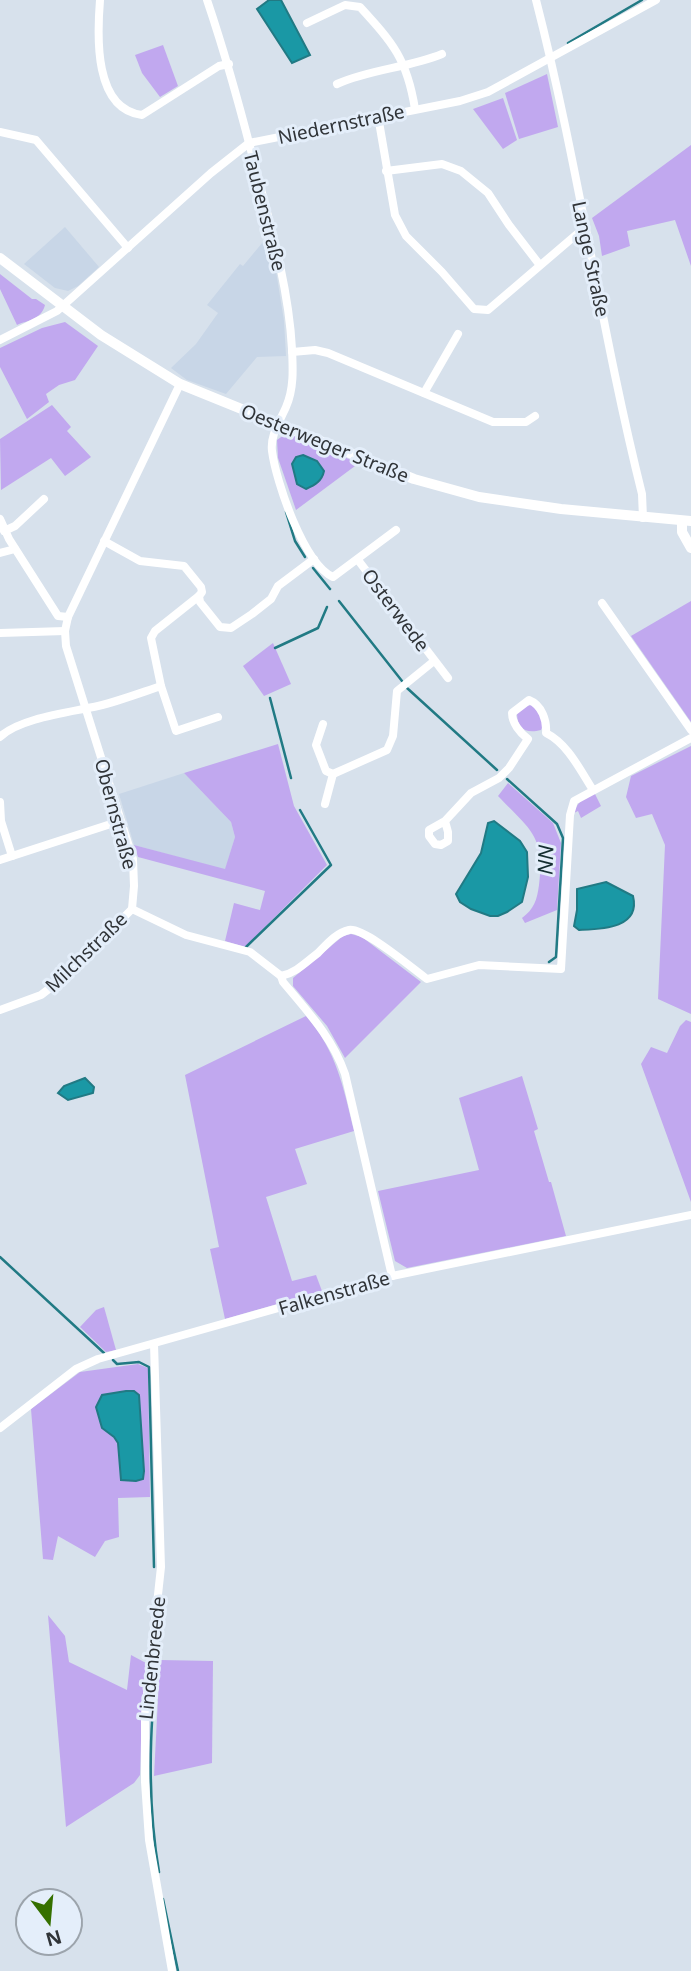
<svg xmlns="http://www.w3.org/2000/svg" width="691" height="1971" font-family="'Noto Sans',sans-serif">
<style>
.built{fill:#c8d6e7}
.green{fill:#c1a8ef}
.water{fill:#1a98a5;stroke:#217a84;stroke-width:2}
.lines{fill:none;stroke-linecap:round;stroke-linejoin:round}
.stream{stroke:#217a84;stroke-width:2.5}
.street{stroke:#fff;stroke-width:8}
.secondary{stroke:#fff;stroke-width:10}
.labels{text-anchor:middle;dominant-baseline:central;stroke-width:6;stroke-linejoin:round;paint-order:stroke}
.street-label{font-size:19px;fill:#303438;stroke:#e4eefa}
.water-label{font-size:21px;font-style:italic;fill:#152e31;stroke:#e4eefa}
</style>
<rect width="100%" height="100%" fill="#d7e1ec"/>
<!-- built -->
<g class="built">
<path d="M65,227L99,267L78,286L68,291L55,288L24,264Z"/>
<path d="M267,237L276,271L284,321L286,356L257,357L226,394L187,380L171,368L196,344L218,313L207,305L240,264L243,266Z"/>
<path d="M184,773L231,822L235,837L225,870L134,845L119,794Z"/>
</g>
<!-- green -->
<g class="green">
<path d="M163,45L178,86L160,97L142,73L135,55Z"/>
<path d="M547,74L558,127L519,139L505,93Z"/>
<path d="M503,98L517,140L503,149L473,109Z"/>
<path d="M691,145V266L675,220L627,231L630,246L602,256L599,236L592,218Z"/>
<path d="M0,274L32,299H36L45,305C41,320 28,320 17,325L0,289Z"/>
<path d="M65,322L98,346L75,380L59,385L46,394L49,402L27,419L0,367V348L42,328Z"/>
<path d="M52,405L71,427L67,431L91,457L65,476L51,458L1,490L0,439Z"/>
<path d="M284,435H291L356,462L355,466L296,510L278,458L277,440Z"/>
<path d="M691,601V722L631,636Z"/>
<path d="M273,643L291,684L264,696L243,666Z"/>
<path d="M533,705L541,716L543,725L541,730C526,734 517,729 517,713L525,706Z"/>
<path d="M278,744L294,806L327,865L245,947L225,941L234,903L260,910L265,891L138,857L134,845L225,869L235,837L231,822L184,773Z"/>
<path d="M691,746V1014L658,999L665,845L652,814L636,818L626,797L631,776Z"/>
<path d="M508,783L553,823L561,843L557,910L525,923L522,918C534,909 537,900 539,885C545,835 530,830 498,796Z"/>
<path d="M594,792L601,806L581,818L578,811L574,813C577,802 584,798 594,792Z"/>
<path d="M351,934L362,937L421,982L345,1058L327,1026L293,986V978L343,936Z"/>
<path d="M306,1016C337,1052 343,1086 354,1131L295,1149L307,1184L266,1197L292,1281L316,1275L322,1291L225,1319L210,1249L219,1247L185,1075Z"/>
<path d="M686,1020L691,1022V1202L641,1064L651,1047L667,1053L680,1026Z"/>
<path d="M522,1076L538,1129L534,1131L549,1182H551L566,1236L407,1268L395,1261L378,1191L479,1170L459,1098Z"/>
<path d="M104,1307L116,1350L106,1352L80,1327L96,1310Z"/>
<path d="M138,1364L148,1368L150,1497L118,1498L119,1537L105,1541L95,1557L58,1536L53,1560L43,1559L31,1409L80,1372Z"/>
<path d="M48,1615L65,1636L69,1662L127,1690L131,1655L146,1663L142,1705L140,1775L134,1783L66,1827Z"/>
<path d="M160,1660L213,1661L212,1763L154,1776Z"/>
</g>
<!-- water -->
<g class="water">
<path d="M269,0H281L310,55L292,63L257,9Z"/>
<path d="M303,455L317,461L324,471C322,481 315,485 306,489L297,484L292,464L296,457Z"/>
<path d="M494,821L520,841L527,852L528,877L522,902L507,912L498,916H490L471,909L460,902L456,894L481,853L488,823Z"/>
<path d="M606,882L633,896C641,929 600,929 579,930L574,926L577,910V889Z"/>
<path d="M85,1078L94,1087L93,1093L68,1100L58,1093L64,1086Z"/>
<path d="M126,1391H134L139,1395L144,1471L143,1479L136,1481L121,1480L118,1443L114,1437L102,1428L96,1407L102,1395Z"/>
</g>
<g class="lines">
<!-- stream -->
<g class="stream">
<path d="M568,43L642,0"/>
<path d="M286,512L295,541L305,557"/>
<path d="M313,568L330,589"/>
<path d="M339,601L402,681"/>
<path d="M275,648L318,628L327,607"/>
<path d="M407,688L497,770"/>
<path d="M270,698L291,778"/>
<path d="M507,779L557,824L563,838L556,957L549,962"/>
<path d="M246,947L331,865L300,810"/>
<path d="M0,1257L104,1353"/>
<path d="M113,1360L117,1364L139,1362L149,1367L154,1567"/>
<path d="M159,1872C144,1784 152,1699 162,1611"/>
<path d="M163,1899L178,1971"/>
</g>
<!-- street -->
<g class="street">
<path d="M100,0C97,37 94,109 142,115L219,66L229,64"/>
<path d="M207,0C227,59 243,118 258,178C273,234 289,292 292,349C293,369 294,389 286,407C280,421 270,435 272,451C276,482 304,564 333,577L396,530"/>
<path d="M536,0C578,163 601,330 642,494L643,518"/>
<path d="M307,23L345,5L360,7C393,43 407,59 415,109"/>
<path d="M337,84C370,69 408,68 442,54"/>
<path d="M378,116L395,215L406,236L442,272L474,309L488,310L577,234L585,233"/>
<path d="M0,132L36,140L128,248"/>
<path d="M386,171L442,164L461,171L488,193L509,225L539,264"/>
<path d="M0,340L57,311L211,173L249,143L460,101L488,92L656,0"/>
<path d="M292,352L315,350L328,353L493,422H526L535,416"/>
<path d="M424,393L458,334"/>
<path d="M0,519L9,539L58,616L68,617"/>
<path d="M4,531L15,526L44,499"/>
<path d="M104,541L140,561L184,566L201,587L202,592L199,596L200,602L220,627L231,628L252,614L271,599L278,586L314,559"/>
<path d="M0,553L15,549"/>
<path d="M358,560L448,678"/>
<path d="M602,603L691,730"/>
<path d="M0,633L65,631"/>
<path d="M161,686L151,638L155,631L199,596"/>
<path d="M323,724L316,745L326,771L333,774L325,804"/>
<path d="M0,737C19,718 72,712 98,706C119,701 140,693 161,686L176,731L218,717"/>
<path d="M333,774L387,750L393,736L397,691L434,661"/>
<path d="M0,802L1,821L12,856"/>
<path d="M445,821L448,832V841L441,845L435,844L429,836V830L445,821L471,793L499,778L509,768L528,739C520,733 512,723 512,713L529,700C542,705 547,721 546,733C568,744 580,770 593,790"/>
<path d="M0,860L120,821"/>
<path d="M132,909L134,886L133,859L66,646L65,631L68,617L180,384"/>
<path d="M132,909L186,935L250,952L281,976L283,982C308,1012 332,1037 345,1074L392,1276"/>
<path d="M281,976C296,973 306,962 318,953C327,944 336,933 349,930C364,927 413,969 427,979L479,965L561,969L570,815L574,801L691,738"/>
<path d="M0,1010L41,995L67,975L132,909"/>
<path d="M154,1344L161,1567L145,1714V1782L149,1840L172,1971"/>
<path d="M0,1428L76,1369L98,1359L392,1276L691,1215"/>
</g>
<!-- secondary -->
<g class="secondary">
<path d="M0,258L101,335L180,384L414,479L479,497L561,509L691,521"/>
<path d="M682,521V532L691,548"/>
</g>
</g>
<g class="labels">
<!-- street labels -->
<g class="street-label">
<text transform="translate(341 124) rotate(-12)">Niedernstraße</text>
<text transform="translate(265 211) rotate(76)">Taubenstraße</text>
<text transform="translate(591 259) rotate(78)">Lange Straße</text>
<text transform="translate(325 443) rotate(22)">Oesterweger Straße</text>
<text transform="translate(396 610) rotate(53)">Osterwede</text>
<text transform="translate(116 814) rotate(75)">Obernstraße</text>
<text transform="translate(86 952) rotate(-44)">Milchstraße</text>
<text transform="translate(334 1293) rotate(-16)">Falkenstraße</text>
<text transform="translate(152 1658) rotate(-84)">Lindenbreede</text>
</g>
<!-- water labels -->
<g class="water-label">
<text transform="translate(545 860) rotate(-88)">NN</text>
</g>
</g>
<!-- north arrow -->
<g transform="translate(49 1922) rotate(164)"><circle r="33" fill="#e4eefa" stroke="#9ca4ac" stroke-width="2"/>
<path d="M0-5L12 26L0 18L-12 26Z" fill="#357000"/>
<text y="-10" font-size="19" font-weight="bold" text-anchor="middle" fill="#303438">N</text>
</g>
</svg>
